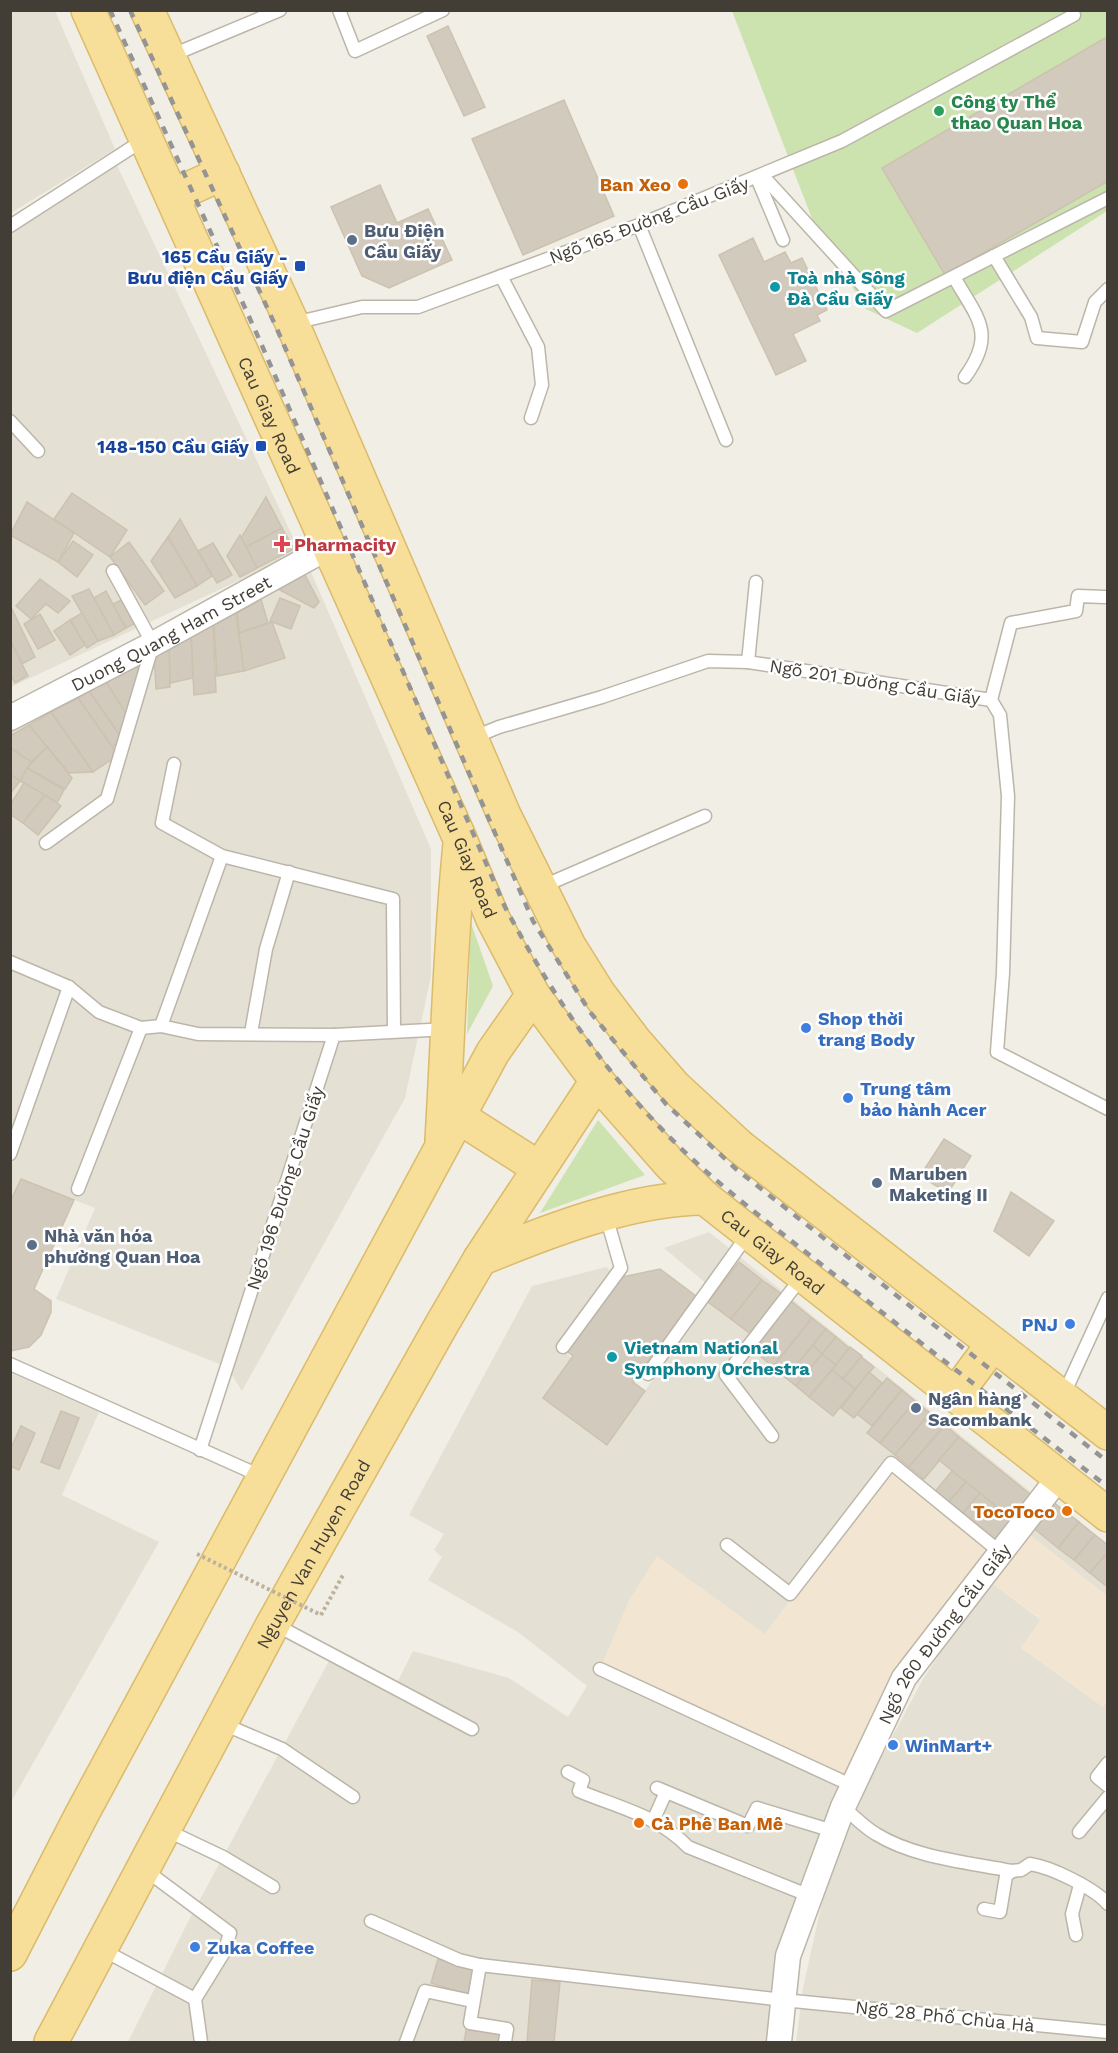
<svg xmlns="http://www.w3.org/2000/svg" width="1118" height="2053" font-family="'Work Sans',sans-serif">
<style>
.residential{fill:#e5e0d4}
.commercial{fill:#f2e5d1}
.green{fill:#cce3b0}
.building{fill:#d2cabc;stroke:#ccc2af;stroke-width:1.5}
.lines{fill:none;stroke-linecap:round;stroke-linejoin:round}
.lane-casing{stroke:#bcb6a9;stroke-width:15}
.street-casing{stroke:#bcb6a9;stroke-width:27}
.primary-casing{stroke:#dbbb6a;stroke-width:36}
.path{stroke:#bdb19b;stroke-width:4;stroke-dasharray:3 3;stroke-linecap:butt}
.lane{stroke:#fff;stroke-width:12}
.street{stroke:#fff;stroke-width:24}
.primary{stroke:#f7de99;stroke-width:33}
.rail{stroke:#949494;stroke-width:4.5;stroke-dasharray:8 8;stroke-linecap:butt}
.path-bridge{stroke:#bdb19b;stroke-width:4;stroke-dasharray:3 3;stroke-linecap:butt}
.leisure-dot{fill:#2e9e5b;stroke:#fff;stroke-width:2}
.food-dot{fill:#e8710a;stroke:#fff;stroke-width:2}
.service-dot{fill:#5c6f8a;stroke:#fff;stroke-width:2}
.transit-dot{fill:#1a4fb4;stroke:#fff;stroke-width:2}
.culture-dot{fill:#0f9aa8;stroke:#fff;stroke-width:2}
.health-dot{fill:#e0444e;stroke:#fff;stroke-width:2}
.shop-dot{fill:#3f7fe0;stroke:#fff;stroke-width:2}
.labels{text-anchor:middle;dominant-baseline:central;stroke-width:5;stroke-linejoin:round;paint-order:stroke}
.leisure-label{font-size:18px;font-weight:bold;fill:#27864d;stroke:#fff;text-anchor:start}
.food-label{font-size:18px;font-weight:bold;fill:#c56008;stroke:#fff;text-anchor:end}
.street-label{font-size:18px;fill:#433e35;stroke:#fff}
.service-label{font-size:18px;font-weight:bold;fill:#4e5e75;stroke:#fff;text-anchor:start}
.transit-label{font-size:18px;font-weight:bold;fill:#164399;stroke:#fff;text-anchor:end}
.culture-label{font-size:18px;font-weight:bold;fill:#0d838f;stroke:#fff;text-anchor:start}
.health-label{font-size:18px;font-weight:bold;fill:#be3a42;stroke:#fff;text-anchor:start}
.shop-label{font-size:18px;font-weight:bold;fill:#366cbe;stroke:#fff;text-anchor:start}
</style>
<rect width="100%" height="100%" fill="#f1eee5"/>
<!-- residential -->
<g class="residential">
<path d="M11,10L55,11L115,149L11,213Z"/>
<path d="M115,161L300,552L11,687V227Z"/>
<path d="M308,565L431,849V976L405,1098L242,1391L227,1367L56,1299L95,1208L21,1179L11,1202V722Z"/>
<path d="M709,1232L1037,1497L996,1550L891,1465L765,1634L848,1788L807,1905L783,2042H128L191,1916L336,1648L398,1681L413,1651L509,1678L568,1717L587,1686L518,1632L428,1580L442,1557L434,1550L444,1534L409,1515L532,1286L606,1267L613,1273L559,1348L572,1358L608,1445L714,1290L664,1248Z"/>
<path d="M11,1373L99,1412L62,1495L159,1542L11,1802Z"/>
<path d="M1049,1498L1107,1544V1596L1025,1531Z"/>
<path d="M989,1581L1041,1620L1021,1648L1103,1707L1107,1701V2042H796L803,1988L823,1898L864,1790L923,1679Z"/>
</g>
<!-- commercial -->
<g class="commercial">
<path d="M891,1465L996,1550L851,1779L602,1664L629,1600L657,1556L765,1634Z"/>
<path d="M1025,1531L1107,1596L1108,1701L1103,1707L1021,1648L1041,1619L989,1581Z"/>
</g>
<!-- green -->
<g class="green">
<path d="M732,11H1107V211L917,333L866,309L816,229Z"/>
<path d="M471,923L493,986L467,1034Z"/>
<path d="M598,1120L645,1175L540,1213Z"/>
</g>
<!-- building -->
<g class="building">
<path d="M448,26L485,107L464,116L427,36Z"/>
<path d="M1105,38L1108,42V181L945,275L882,168Z"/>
<path d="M564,100L614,216L523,255L472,139Z"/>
<path d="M380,185L397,223L428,209L452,260L389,288L362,276L331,207Z"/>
<path d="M753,238L764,262L785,252L791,263L802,258L827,310L817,315L820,321L793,334L806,361L776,375L719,255Z"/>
<path d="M72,493L127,530L110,557L54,519Z"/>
<path d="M266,497L282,528L246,547L241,538Z"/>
<path d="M27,502L74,533L58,562L10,535Z"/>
<path d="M180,519L212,576L197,586L168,537Z"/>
<path d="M282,528L294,549L257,568L246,547Z"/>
<path d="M240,535L257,568L240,577L227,556Z"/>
<path d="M168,537L197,586L175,598L151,561Z"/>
<path d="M73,541L93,555L77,577L58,562Z"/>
<path d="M129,542L164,591L145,605L110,557Z"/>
<path d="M213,543L232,575L217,583L198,551Z"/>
<path d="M304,573L319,602L314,608L276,588Z"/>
<path d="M40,579L70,601L58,613L46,604L31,619L16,606Z"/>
<path d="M89,589L114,635L98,641L72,596Z"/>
<path d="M106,591L126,628L114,635L94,598Z"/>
<path d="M125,598L138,622L126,628L113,604Z"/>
<path d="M280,598L300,606L291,629L270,621Z"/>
<path d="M261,599L268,623L239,633L237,613Z"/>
<path d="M11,607L35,657L22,664L10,640Z"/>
<path d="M82,613L98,641L87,648L70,620Z"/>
<path d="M236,613L244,671L217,676L214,625Z"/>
<path d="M40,614L55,640L38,649L24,624Z"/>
<path d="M70,620L85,645L70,655L54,631Z"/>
<path d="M272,622L285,658L244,671L239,633Z"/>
<path d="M213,624L216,692L194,695L191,634Z"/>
<path d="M191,634L193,678L170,683L169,644Z"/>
<path d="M10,640L28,676L15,683L10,673Z"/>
<path d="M169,644L170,687L156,689L154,653Z"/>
<path d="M137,665L142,676L126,715L106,682Z"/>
<path d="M106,682L130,720L123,740L89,691Z"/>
<path d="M89,691L123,740L112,747L78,698Z"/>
<path d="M78,698L118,755L93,772L51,712Z"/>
<path d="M51,712L93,772L69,773L29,725Z"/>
<path d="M29,725L47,747L31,762L10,747V736Z"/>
<path d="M47,747L72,778L65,789L27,768Z"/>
<path d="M10,748L31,762L20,781L10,774Z"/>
<path d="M27,768L64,790L57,803L20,781Z"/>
<path d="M10,774L20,781L10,794Z"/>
<path d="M24,783L45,795L23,823L10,814V805Z"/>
<path d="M45,795L61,806L38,835L23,823Z"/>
<path d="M944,1139L971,1156L948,1193L920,1176Z"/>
<path d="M21,1179L74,1200L34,1289L51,1301V1312L41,1335L29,1347L10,1351V1202Z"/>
<path d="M1011,1192L1054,1221L1029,1256L994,1231Z"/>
<path d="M739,1262L762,1280L731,1319L708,1302Z"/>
<path d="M660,1269L696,1296L633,1382L645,1391L607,1445L543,1398L573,1356L565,1350L618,1278Z"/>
<path d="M762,1280L783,1295L752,1335L731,1319Z"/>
<path d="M791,1301L812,1318L773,1367L752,1349Z"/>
<path d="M812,1318L826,1329L786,1378L773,1367Z"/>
<path d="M826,1329L836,1337L822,1354L813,1345Z"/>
<path d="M836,1337L849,1348L836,1365L822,1354Z"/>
<path d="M813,1345L822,1354L796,1386L786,1378Z"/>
<path d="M850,1347L862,1356L843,1379L832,1370Z"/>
<path d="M822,1354L836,1365L809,1397L796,1386Z"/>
<path d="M861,1357L874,1367L855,1389L843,1379Z"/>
<path d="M832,1370L855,1389L833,1416L809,1397Z"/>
<path d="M869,1372L882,1383L854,1418L841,1408Z"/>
<path d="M887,1378L902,1390L872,1426L857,1414Z"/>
<path d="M902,1390L915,1401L880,1443L867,1433Z"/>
<path d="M915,1401L930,1413L895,1455L880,1443Z"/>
<path d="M61,1411L79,1418L59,1469L41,1462Z"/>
<path d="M930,1413L945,1425L909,1467L895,1455Z"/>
<path d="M945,1425L959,1437L924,1479L909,1467Z"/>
<path d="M21,1426L35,1433L19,1470L10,1466V1450Z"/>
<path d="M959,1437L1031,1495L1011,1519L939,1460Z"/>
<path d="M952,1471L966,1482L946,1505L933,1494Z"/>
<path d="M966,1482L980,1493L960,1517L946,1505Z"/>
<path d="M980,1493L1016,1523L996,1546L960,1517Z"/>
<path d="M1053,1502L1079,1522L1058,1548L1032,1527Z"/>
<path d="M1079,1522L1095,1535L1074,1560L1058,1548Z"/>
<path d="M1095,1535L1108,1545V1552L1090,1573L1074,1560Z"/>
<path d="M1108,1552V1582L1105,1585L1090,1573Z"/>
<path d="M438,1959L475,1971L468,1995L431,1983Z"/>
<path d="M532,1980L560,1982L554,2042H527Z"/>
<path d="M467,2025L504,2031L502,2042H464Z"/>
</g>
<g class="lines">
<!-- lane casing -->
<g class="lane-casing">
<g id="lane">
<path d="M339,10L355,51L443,10"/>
<path d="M170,56L280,10"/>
<path d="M763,176L886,311L1108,198"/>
<path d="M757,178L783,240"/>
<path d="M639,225L726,440"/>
<path d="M10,226L145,139"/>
<path d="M994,256L1031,317L1037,338L1082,342L1095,302L1108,289"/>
<path d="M501,276L538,347L542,385L531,418"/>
<path d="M954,277C977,318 997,333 965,377"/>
<path d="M294,323L362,307H418L639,225L842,141L1074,15"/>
<path d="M10,421L38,451"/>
<path d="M748,662L756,582"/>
<path d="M991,700L1011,623L1076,611L1078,596L1105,597"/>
<path d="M472,738L499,727L602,697L708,661L748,662L991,700L1000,715L1008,796L1003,973L997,1052L1108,1109"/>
<path d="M46,843L107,799L153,644L113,571"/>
<path d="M222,856L393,899L394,1031"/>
<path d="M541,887L705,816"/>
<path d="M10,962L69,987L99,1012L141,1028L161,1026L198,1034L334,1035"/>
<path d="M161,1026L222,856L162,823L174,764"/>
<path d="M251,1033L266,949L289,872"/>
<path d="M10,1154L69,987"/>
<path d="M78,1189L141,1028"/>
<path d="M563,1347L621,1268L606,1216"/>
<path d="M10,1364L263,1477"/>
<path d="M648,1374L749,1233"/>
<path d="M1063,1396L1108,1298"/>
<path d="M772,1436L726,1375L802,1277"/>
<path d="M200,1450L334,1035L448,1029"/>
<path d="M727,1545L790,1594L891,1463L1000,1552"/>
<path d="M274,1624L472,1729"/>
<path d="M600,1669L853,1786"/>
<path d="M221,1723L282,1749L353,1797"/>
<path d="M1108,1763L1097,1777L1108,1786"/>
<path d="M568,1772L583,1780L579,1791C617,1807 659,1816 688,1847L810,1896"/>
<path d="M657,1788L748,1826L757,1808L833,1831"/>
<path d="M843,1807C854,1816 864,1827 876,1834C915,1858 967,1862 1012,1871L1021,1870L1030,1864C1051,1867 1094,1888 1108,1904"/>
<path d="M653,1821L666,1792"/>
<path d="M164,1829L223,1857L273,1887"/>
<path d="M1079,1832L1108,1797"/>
<path d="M144,1869L230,1933L224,1952L195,1999L201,2042"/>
<path d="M984,1909L1000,1912L1006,1876L1012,1871"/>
<path d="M371,1921L459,1960L480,1965L783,2000L1108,2032"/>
<path d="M1076,1935L1072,1914L1080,1885"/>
<path d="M101,1949L195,1999"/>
<path d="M480,1965L470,2023L507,2029L505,2042"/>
<path d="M406,2042L425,1991L472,2001"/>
</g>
</g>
<!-- street casing -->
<g class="street-casing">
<g id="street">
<path id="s1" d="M10,718L153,644L329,547"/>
<path id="s2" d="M779,2042L788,1956L843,1807L904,1678L1059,1477"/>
</g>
</g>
<!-- primary casing -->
<g class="primary-casing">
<g id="primary">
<path id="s3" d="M88,10L457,832L493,919L533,995L597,1081L671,1165L705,1198L1108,1515"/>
<path d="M147,10L292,323L504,815L569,946L599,994L634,1040L675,1087L739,1146L1108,1433"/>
<path d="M173,196L223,173"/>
<path d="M459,1117L539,1168"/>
<path d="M442,1140C448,1041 450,943 460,844"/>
<path d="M480,1259C548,1231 632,1198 705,1198"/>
<path d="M955,1395L993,1344"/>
<path d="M10,1954L82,1814L493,1052L533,995"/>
<path id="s4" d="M51,2042L273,1624L442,1324L480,1259L597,1081"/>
</g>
</g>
<!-- path -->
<path class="path" d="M321,1615L343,1575"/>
<!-- lane -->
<use href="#lane" class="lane"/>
<!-- street -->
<use href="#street" class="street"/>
<!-- primary -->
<use href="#primary" class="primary"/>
<!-- rail -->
<g class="rail">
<path d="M110,10L260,341L505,907C546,984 595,1059 655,1122C708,1179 771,1224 831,1272C923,1345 1015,1416 1108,1487"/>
<path d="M130,10L277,329L533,921L590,1012L666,1104L736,1169L1108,1462"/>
</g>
<!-- path-bridge -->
<path class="path-bridge" d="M197,1554L321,1615"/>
</g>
<!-- markers -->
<circle class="leisure-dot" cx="939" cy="111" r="6"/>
<g class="food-dot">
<circle cx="683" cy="184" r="6"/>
<circle cx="1067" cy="1511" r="6"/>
<circle cx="639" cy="1823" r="6"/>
</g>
<g class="service-dot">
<circle cx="352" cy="240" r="6"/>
<circle cx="877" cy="1183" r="6"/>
<circle cx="32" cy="1245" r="6"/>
<circle cx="916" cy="1408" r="6"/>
</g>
<g class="transit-dot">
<rect x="294" y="260" width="12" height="12" rx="3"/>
<rect x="255" y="440" width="12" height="12" rx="3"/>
</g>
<g class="culture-dot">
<circle cx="775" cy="287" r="6"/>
<circle cx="612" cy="1357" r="6"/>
</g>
<path class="health-dot" d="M279 535h6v6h6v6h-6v6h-6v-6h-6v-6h6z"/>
<g class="shop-dot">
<circle cx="806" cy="1028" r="6"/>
<circle cx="848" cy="1098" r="6"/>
<circle cx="1070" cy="1324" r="6"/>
<circle cx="893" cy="1745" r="6"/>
<circle cx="195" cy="1947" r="6"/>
</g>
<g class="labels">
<!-- leisure labels -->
<g class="leisure-label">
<text x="951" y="101">Công ty Thể<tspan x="951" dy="21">thao Quan Hoa</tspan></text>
</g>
<!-- food labels -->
<g class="food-label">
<text x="671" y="184">Ban Xeo</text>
<text x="1055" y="1511">TocoToco</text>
<text x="651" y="1823" text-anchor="start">Cà Phê Ban Mê</text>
</g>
<!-- street labels -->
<g class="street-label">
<text transform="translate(649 220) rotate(-21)">Ngõ 165 Đường Cầu Giấy</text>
<text stroke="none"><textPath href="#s3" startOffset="444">Cau Giay Road</textPath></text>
<text stroke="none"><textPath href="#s1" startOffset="182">Duong Quang Ham Street</textPath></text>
<text transform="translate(875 682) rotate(9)">Ngõ 201 Đường Cầu Giấy</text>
<text stroke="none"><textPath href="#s3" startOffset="930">Cau Giay Road</textPath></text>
<text transform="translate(285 1188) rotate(-72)">Ngõ 196 Đường Cầu Giấy</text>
<text stroke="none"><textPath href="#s3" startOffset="1434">Cau Giay Road</textPath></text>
<text stroke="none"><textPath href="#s4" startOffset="554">Nguyen Van Huyen Road</textPath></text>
<text stroke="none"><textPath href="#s2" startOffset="447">Ngõ 260 Đường Cầu Giấy</textPath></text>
<text transform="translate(945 2016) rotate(6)">Ngõ 28 Phố Chùa Hà</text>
</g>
<!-- service labels -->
<g class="service-label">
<text x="364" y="230">Bưu Điện<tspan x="364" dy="21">Cầu Giấy</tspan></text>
<text x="889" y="1173">Maruben<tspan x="889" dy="21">Maketing II</tspan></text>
<text x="44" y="1235">Nhà văn hóa<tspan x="44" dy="21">phường Quan Hoa</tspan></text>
<text x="928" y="1398">Ngân hàng<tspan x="928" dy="21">Sacombank</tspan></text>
</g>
<!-- transit labels -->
<g class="transit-label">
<text x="288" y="256">165 Cầu Giấy -<tspan x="288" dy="21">Bưu điện Cầu Giấy</tspan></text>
<text x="249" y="446">148-150 Cầu Giấy</text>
</g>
<!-- culture labels -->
<g class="culture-label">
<text x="787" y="277">Toà nhà Sông<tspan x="787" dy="21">Đà Cầu Giấy</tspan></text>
<text x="624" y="1347">Vietnam National<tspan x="624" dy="21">Symphony Orchestra</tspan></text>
</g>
<!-- health labels -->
<g class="health-label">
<text x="294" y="544">Pharmacity</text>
</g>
<!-- shop labels -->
<g class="shop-label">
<text x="818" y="1018">Shop thời<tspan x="818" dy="21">trang Body</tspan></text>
<text x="860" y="1088">Trung tâm<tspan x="860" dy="21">bảo hành Acer</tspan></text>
<text x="1058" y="1324" text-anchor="end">PNJ</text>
<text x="905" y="1745">WinMart+</text>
<text x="207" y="1947">Zuka Coffee</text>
</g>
</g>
<!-- border -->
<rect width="1118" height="2053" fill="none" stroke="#433e35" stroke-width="24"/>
</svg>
